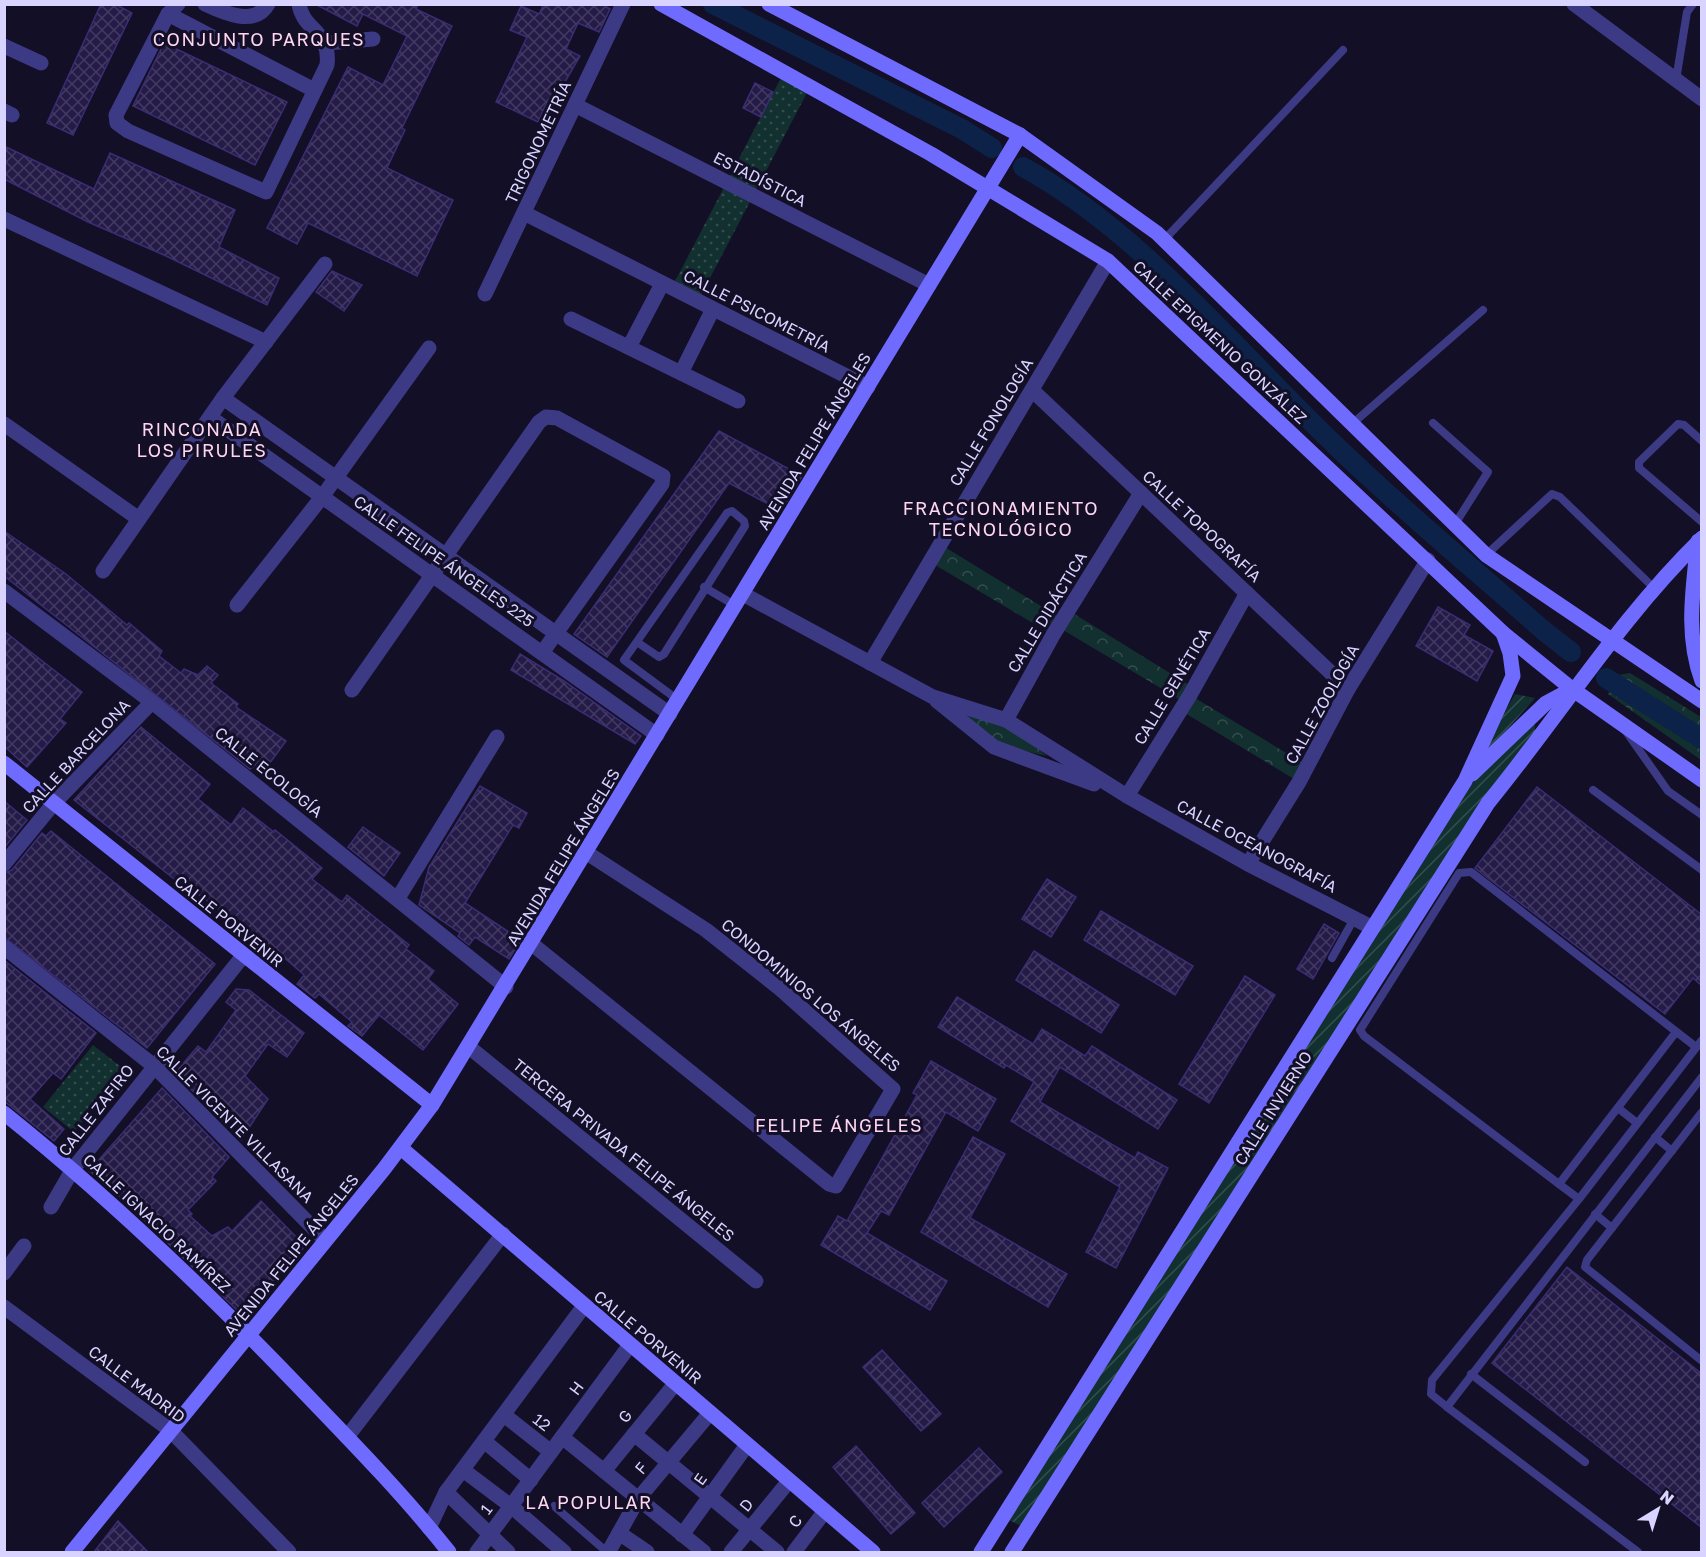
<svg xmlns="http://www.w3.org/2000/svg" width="1706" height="1557" font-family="'Golos Text',sans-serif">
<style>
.grass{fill:url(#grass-dots)}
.park{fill:url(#park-crowns)}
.garden{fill:url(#garden-furrows)}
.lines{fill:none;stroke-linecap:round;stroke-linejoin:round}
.canal{stroke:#0c2248;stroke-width:20}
.building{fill:url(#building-cross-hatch);stroke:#3b2d73;stroke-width:1.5}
.lane{stroke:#3d3a85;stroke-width:8}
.street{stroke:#3d3a85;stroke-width:15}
.secondary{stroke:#6f6bff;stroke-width:15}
.labels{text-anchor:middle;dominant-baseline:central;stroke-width:6;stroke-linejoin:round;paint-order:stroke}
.street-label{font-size:16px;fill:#d9d4ff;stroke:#130f26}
.neighbourhood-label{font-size:18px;letter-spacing:1.5px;fill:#ffd6f0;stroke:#130f26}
</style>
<defs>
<pattern id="grass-dots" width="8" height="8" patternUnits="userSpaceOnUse" patternTransform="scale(1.5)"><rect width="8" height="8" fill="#12302f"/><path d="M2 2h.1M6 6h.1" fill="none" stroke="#344d4e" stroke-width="1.8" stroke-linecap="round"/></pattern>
<pattern id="park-crowns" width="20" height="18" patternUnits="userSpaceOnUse" patternTransform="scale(1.5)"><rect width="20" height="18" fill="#12302f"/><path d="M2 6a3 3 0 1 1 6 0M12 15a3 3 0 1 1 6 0" fill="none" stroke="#344d4e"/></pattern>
<pattern id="garden-furrows" width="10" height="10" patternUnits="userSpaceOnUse" patternTransform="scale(1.5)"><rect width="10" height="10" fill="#12302f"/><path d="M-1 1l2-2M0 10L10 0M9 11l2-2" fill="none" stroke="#344d4e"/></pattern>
<pattern id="building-cross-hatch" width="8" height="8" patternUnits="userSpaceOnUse" patternTransform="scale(1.5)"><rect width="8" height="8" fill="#241b47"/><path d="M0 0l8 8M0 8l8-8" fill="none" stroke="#433b63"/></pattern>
</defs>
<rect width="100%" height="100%" fill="#130f26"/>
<!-- grass -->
<g class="grass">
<path d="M784,72L810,87L698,301L671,289Z"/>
<path d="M93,1045L125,1070L74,1132L43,1107Z"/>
</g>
<!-- park -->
<g class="park">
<path d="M940,544L1062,619L1068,610L1194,688L1190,695L1308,766L1299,782L1180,710L1184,702L1058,627L1053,635L930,562Z"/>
<path d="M1630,673L1701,717V760L1608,694L1618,675Z"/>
<path d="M956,709L1005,721L1047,756L998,745Z"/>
</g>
<!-- garden -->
<g class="garden">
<path d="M1515,694L1535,698L1473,768Z"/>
<path d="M1535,723V733L1021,1526L1009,1520L1470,785Z"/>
</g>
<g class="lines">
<!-- canal -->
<g class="canal">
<path d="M713,4L962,129L992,148"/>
<path d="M1023,167C1139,230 1238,352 1334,444C1401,509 1474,569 1544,631L1571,652"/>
<path d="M1606,678L1702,739"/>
</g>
</g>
<!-- building -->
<g class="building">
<path d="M101,4H115L132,13L73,135L47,123Z"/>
<path d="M315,4H418L416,9L452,26L402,128L405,130L387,168L453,200L417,276L308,223L297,244L267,228L348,67L383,85L407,36L363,14L357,26Z"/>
<path d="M544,4H602L610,9L599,32L578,23L566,49L580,56L551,106L546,104L538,122L496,102L527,37L510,30L521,6L539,14Z"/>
<path d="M164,43L287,102L255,165L133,106Z"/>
<path d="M755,83L773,92L761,117L743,108Z"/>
<path d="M4,146L94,189L110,153L235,210L219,247L279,278L267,305L164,255L88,222L4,179Z"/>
<path d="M332,271L362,285L344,311L316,292Z"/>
<path d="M719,431L802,476L781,511L729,483L607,657L574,634Z"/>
<path d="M4,531L66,574L127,625L129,623L162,651L159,656L181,673L184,669L198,675L207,666L218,675L211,683L238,704L236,707L286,741L264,771L257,765L250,769L4,576Z"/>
<path d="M1438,607L1470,625L1464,635L1493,651L1477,681L1416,646Z"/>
<path d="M4,631L82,692L60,719L66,723L27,767L4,746Z"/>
<path d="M520,654L564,681L641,736L635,744L511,670Z"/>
<path d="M141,727L210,784L198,799L231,825L243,808L274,832L275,830L322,868L312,879L342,902L347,895L409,945L406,949L434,971L428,979L458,1004L423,1050L379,1015L362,1036L348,1026L352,1022L319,994L315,998L297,984L304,975L288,961L252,933L249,936L217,908L188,887L187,889L74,800Z"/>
<path d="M480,786L527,813L519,828L513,825L465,903L521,940L509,959L475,937L469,945L458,936L460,933L419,905L429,867Z"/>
<path d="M1537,787L1701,914V985L1693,978L1665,1014L1475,868Z"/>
<path d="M4,801L27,820L4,848Z"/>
<path d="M363,827L400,853L384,876L348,847Z"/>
<path d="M51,831L215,964L147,1048L4,937V873L12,870L42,833L46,836Z"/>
<path d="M1047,879L1076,897L1051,937L1022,919Z"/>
<path d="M1101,911L1193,966L1175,995L1084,940Z"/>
<path d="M1324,924L1339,933L1313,979L1297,969Z"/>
<path d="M1034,951L1119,1005L1101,1033L1016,980Z"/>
<path d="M4,960L96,1033L61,1079L53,1073L30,1099L64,1129L54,1141L4,1101Z"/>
<path d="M1245,976L1275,995L1209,1103L1179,1084Z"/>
<path d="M236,989L249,990L304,1033L287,1057L268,1044L245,1076L268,1099L241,1140L175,1073L198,1046L206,1052L236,1010L226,1002Z"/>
<path d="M957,997L1033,1044L1042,1029L1085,1056L1092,1046L1177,1100L1158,1129L1060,1067L1040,1102L1135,1158L1138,1152L1168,1168L1116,1268L1086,1252L1120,1187L1011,1121L1034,1082L1006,1065L1004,1068L938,1027Z"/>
<path d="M931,1061L996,1099L978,1131L946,1112L889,1215L881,1211L867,1233L947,1281L930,1310L821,1245L838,1216L847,1221L917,1095L913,1093Z"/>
<path d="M162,1088L229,1157L212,1177L216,1181L188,1210L192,1214L190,1216L212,1236L228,1227L232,1231L261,1201L305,1246L242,1315L105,1182L89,1171Z"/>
<path d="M973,1137L1005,1154L970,1218L1067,1274L1048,1307L921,1232Z"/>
<path d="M1567,1267L1701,1373V1527L1492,1363Z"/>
<path d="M882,1350L941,1414L921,1431L863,1367Z"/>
<path d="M856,1446L915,1513L891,1534L833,1467Z"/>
<path d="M979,1448L1002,1472L944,1527L922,1503Z"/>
<path d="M118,1521L148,1552H94Z"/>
</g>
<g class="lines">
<!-- lane -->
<g class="lane">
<path d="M1676,80L1687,12L1693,4"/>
<path d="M1164,240L1343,50"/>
<path d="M1433,423L1488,472L1455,524"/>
<path d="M1352,424L1483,310"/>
<path d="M1702,441L1684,425L1678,424L1639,462V468L1702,522"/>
<path d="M1486,555L1552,494L1560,497L1655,589"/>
<path d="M704,587L736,606"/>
<path d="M637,642L659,657L664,654L745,526L744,521L732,511L727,513L624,660L678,700"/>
<path d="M1625,730L1668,791L1702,815"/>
<path d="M1593,790L1702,870"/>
<path d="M1332,958L1355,917"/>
<path d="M1676,1032L1559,1184L1364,1036L1360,1030L1459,873L1471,872L1696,1047"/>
<path d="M1618,1108L1637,1123"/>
<path d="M1702,1112L1587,1260L1585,1267L1702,1361"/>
<path d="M1655,1137L1672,1151"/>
<path d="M1559,1184L1579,1199"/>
<path d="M1595,1214L1612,1228"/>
<path d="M1471,1374L1585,1462"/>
<path d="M1447,1407L1702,1077"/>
<path d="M554,1506L607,1552"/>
<path d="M1638,1552L1447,1407L1431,1394L1432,1380L1579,1199L1702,1040"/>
</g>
<!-- street -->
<g class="street">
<path d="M178,4L168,14L116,115L117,123L128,131L266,192L327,65C331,30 303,31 299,4"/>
<path d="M205,4C224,13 255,27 268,4"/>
<path d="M1574,4L1702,99"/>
<path d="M168,14L314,90"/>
<path d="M326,43L373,39"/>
<path d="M4,46L41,63"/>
<path d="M575,105L929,285"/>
<path d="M4,111L12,115"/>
<path d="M524,213L868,387"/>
<path d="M4,219L266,342"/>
<path d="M485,294L623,4"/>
<path d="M571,319L738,401"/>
<path d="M629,347L662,284"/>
<path d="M681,373L713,309"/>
<path d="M1032,390L1348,689"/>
<path d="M223,398L670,714"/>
<path d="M210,417L657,735"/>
<path d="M4,424L139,519"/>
<path d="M103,571L223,398L325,264"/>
<path d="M4,591L152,702L506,987"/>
<path d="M743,594L933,697L1006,720L1127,796L1248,864L1371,927"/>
<path d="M237,605L322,497L429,348"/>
<path d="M870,663L1108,261"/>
<path d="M352,690L539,422L546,417L557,418L663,476L662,484L542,653"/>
<path d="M937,701L994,747L1094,784"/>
<path d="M1006,720L1053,635L1141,493"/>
<path d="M1127,796L1190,695L1247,593"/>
<path d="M4,864L54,803L152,702"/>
<path d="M1248,864L1299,782L1348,689L1428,560"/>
<path d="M398,898L497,737"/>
<path d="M532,944L829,1184L836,1186L893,1089L778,987L706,930L587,853"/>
<path d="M4,947L154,1066L325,1240"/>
<path d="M469,1047L756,1281"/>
<path d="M51,1207L73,1169L243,956"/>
<path d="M4,1273L24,1246"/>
<path d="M4,1307L170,1430L289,1552"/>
<path d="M504,1415L551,1452"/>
<path d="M634,1434L777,1552"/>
<path d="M347,1437L503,1234"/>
<path d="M562,1437L704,1552"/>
<path d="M484,1441L531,1480"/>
<path d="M463,1470L511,1506L564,1552"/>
<path d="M604,1471L675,1384"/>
<path d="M446,1492L508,1552"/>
<path d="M429,1528L446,1492L584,1306"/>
<path d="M619,1533L647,1552"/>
<path d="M682,1535L747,1445"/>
<path d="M609,1551L638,1499L710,1413"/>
<path d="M477,1552L630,1345"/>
<path d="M731,1552L789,1481"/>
<path d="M794,1552L825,1511"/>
</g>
<!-- secondary -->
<g class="secondary">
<path d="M661,4L931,154L1108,261L1503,633L1572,689L1702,780"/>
<path d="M769,4L1020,135L1157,233L1486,555L1702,701"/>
<path d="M1698,541C1693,589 1685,635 1702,681"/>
<path d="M4,763L432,1105"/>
<path d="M1472,774L1546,703L1572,689"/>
<path d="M4,1113C109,1197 207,1291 300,1388C351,1441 403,1494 449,1552"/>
<path d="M401,1148L873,1552"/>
<path d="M72,1552L384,1169L432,1105L1020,135"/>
<path d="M981,1552L1465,781L1513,676L1510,653L1503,633"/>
<path d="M1012,1552L1488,803C1560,715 1620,618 1702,538"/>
</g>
</g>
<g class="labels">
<!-- street labels -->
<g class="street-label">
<text transform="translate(538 142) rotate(-65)">TRIGONOMETRÍA</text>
<text transform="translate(760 179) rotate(27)">ESTADÍSTICA</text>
<text transform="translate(757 311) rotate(27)">CALLE PSICOMETRÍA</text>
<text transform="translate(1220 342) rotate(43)">CALLE EPIGMENIO GONZÁLEZ</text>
<text transform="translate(991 422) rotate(-59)">CALLE FONOLOGÍA</text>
<text transform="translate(814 441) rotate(-59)">AVENIDA FELIPE ÁNGELES</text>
<text transform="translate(1202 526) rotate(43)">CALLE TOPOGRAFÍA</text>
<text transform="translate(444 561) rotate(35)">CALLE FELIPE ÁNGELES 225</text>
<text transform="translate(1047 612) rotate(-59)">CALLE DIDÁCTICA</text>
<text transform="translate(1172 686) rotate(-59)">CALLE GENÉTICA</text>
<text transform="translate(1322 704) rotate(-61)">CALLE ZOOLOGÍA</text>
<text transform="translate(76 756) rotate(-47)">CALLE BARCELONA</text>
<text transform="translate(269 772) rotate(39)">CALLE ECOLOGÍA</text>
<text transform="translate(1257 846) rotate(28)">CALLE OCEANOGRAFÍA</text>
<text transform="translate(563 857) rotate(-59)">AVENIDA FELIPE ÁNGELES</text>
<text transform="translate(229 921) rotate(39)">CALLE PORVENIR</text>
<text transform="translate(811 995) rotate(40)">CONDOMINIOS LOS ÁNGELES</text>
<text transform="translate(1273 1108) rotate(-58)">CALLE INVIERNO</text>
<text transform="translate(96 1110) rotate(-52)">CALLE ZAFIRO</text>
<text transform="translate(235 1124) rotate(45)">CALLE VICENTE VILLASANA</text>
<text transform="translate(624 1150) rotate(39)">TERCERA PRIVADA FELIPE ÁNGELES</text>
<text transform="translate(157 1223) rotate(43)">CALLE IGNACIO RAMÍREZ</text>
<text transform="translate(291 1255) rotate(-51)">AVENIDA FELIPE ÁNGELES</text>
<text transform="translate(648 1337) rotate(40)">CALLE PORVENIR</text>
<text transform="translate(137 1384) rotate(37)">CALLE MADRID</text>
<text transform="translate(576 1388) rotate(-53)">H</text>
<text transform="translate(625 1416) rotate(-51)">G</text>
<text transform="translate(542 1422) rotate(38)">12</text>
<text transform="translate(641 1468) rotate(-50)">F</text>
<text transform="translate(700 1479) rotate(-54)">E</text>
<text transform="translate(746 1505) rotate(-51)">D</text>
<text transform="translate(486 1509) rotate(-53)">1</text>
<text transform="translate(795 1521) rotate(-53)">C</text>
</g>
<!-- neighbourhood labels -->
<g class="neighbourhood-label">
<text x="259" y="39">CONJUNTO PARQUES</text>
<text x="202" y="429">RINCONADA<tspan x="202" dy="21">LOS PIRULES</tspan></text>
<text x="1001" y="508">FRACCIONAMIENTO<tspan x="1001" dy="21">TECNOLÓGICO</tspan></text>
<text x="839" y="1125">FELIPE ÁNGELES</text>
<text x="589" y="1502">LA POPULAR</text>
</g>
</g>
<!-- border -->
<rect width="1706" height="1557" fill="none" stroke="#d9d4ff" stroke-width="12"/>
<!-- north arrow -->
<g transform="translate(1658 1509) rotate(38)" stroke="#130f26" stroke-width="4.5" paint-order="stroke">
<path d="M0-4.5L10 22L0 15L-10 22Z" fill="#d9d4ff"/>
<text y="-9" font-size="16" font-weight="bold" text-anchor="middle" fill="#d9d4ff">N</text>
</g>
</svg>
